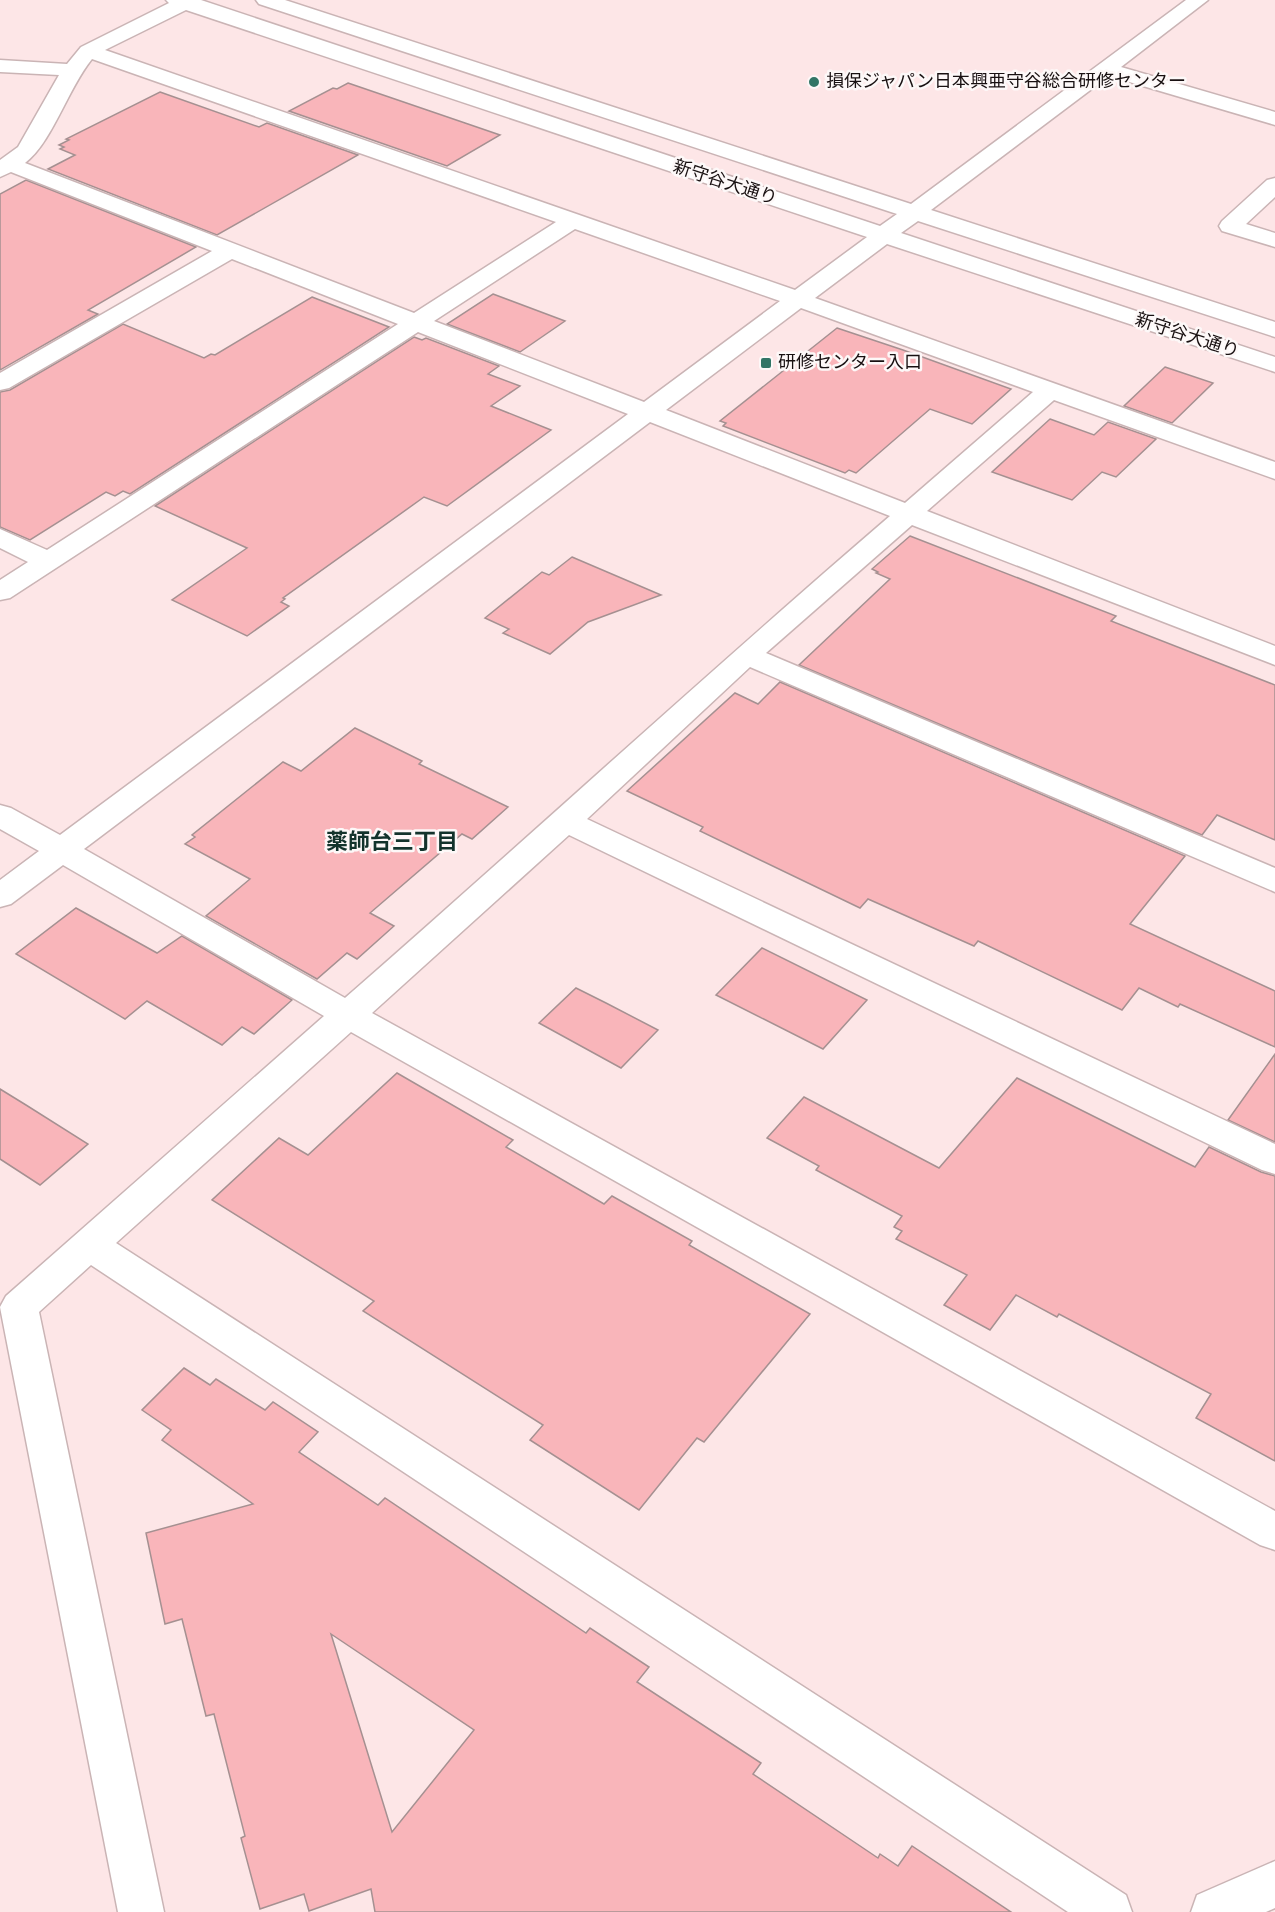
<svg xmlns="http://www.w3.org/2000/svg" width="1275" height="1912" font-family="'Alegreya Sans','Noto Sans JP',sans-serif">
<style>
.building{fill:#f9b5ba;stroke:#a59091;stroke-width:1.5;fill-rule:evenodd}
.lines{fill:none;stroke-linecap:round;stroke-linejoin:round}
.minor-casing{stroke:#cab4b5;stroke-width:3}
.minor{fill:#fff;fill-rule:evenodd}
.poi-dot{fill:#327566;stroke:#fdf8f8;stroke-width:2}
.labels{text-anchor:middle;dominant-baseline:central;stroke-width:5;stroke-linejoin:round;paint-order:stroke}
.far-poi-label{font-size:18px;fill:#181011;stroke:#fdf8f8;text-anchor:start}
.far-street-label{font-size:18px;fill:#181011;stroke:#fdf8f8}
.neighbourhood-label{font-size:22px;font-weight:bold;fill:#13332c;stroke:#fdf8f8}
</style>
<rect width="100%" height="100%" fill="#fde6e7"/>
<!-- building -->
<g class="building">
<path d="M348,83L465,123L500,135L447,166L289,111L333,88L337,89Z"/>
<path d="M160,92L259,127L267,123L358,155L217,235L48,169L75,155L60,149L64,147L59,145L69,140L66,139Z"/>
<path d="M26,180L196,247L88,310L98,314L0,370V194Z"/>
<path d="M493,294L565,321L520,352L447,324Z"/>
<path d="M312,297L389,327L130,494L123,491L115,496L106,492L30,540L0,527V392L10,390L123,324L204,358L211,354L215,355Z"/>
<path d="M837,328L903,350L1011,389L972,424L930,409L856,473L849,470L845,473L723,426L726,423L720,421Z"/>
<path d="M414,337L422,340L426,338L499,366L488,374L520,386L491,406L551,430L447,506L424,497L283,598L285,599L281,602L289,606L247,636L172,600L247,548L155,506Z"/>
<path d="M1165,367L1213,383L1172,423L1124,406Z"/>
<path d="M1050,419L1094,435L1108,422L1156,439L1116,477L1102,472L1072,500L992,472Z"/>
<path d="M910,536L1116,616L1111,621L1275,685V840L1217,815L1202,835L799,665L890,579L876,573L878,572L872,569Z"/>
<path d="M572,557L661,595L588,622L550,654L503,633L509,629L485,618L542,572L549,575Z"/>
<path d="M780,682L1185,856L1130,924L1275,991V1047L1180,1004L1178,1007L1139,988L1122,1010L978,941L974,946L868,899L860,908L700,831L703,827L627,791L735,693L758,704Z"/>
<path d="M355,728L422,761L419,764L508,807L472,839L462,834L370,913L394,926L357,959L347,953L317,979L206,916L250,879L185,844L195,837L192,835L283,762L301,771Z"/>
<path d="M76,908L157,953L182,936L292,1000L254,1034L242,1027L222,1045L147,1001L125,1019L16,954Z"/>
<path d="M762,948L867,1000L823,1049L716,995Z"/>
<path d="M576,988L606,1003L658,1030L621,1068L539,1023Z"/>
<path d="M1275,1054V1142L1228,1120Z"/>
<path d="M397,1073L513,1140L506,1147L604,1204L612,1196L692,1241L689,1245L810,1314L704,1442L697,1438L639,1510L530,1440L543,1425L363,1311L374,1301L212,1200L279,1138L308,1155Z"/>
<path d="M1017,1078L1195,1167L1209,1147L1261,1172L1275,1176V1461L1196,1418L1211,1394L1059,1314L1057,1317L1016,1295L990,1330L944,1305L967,1275L896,1239L902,1231L894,1227L902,1216L816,1170L819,1166L767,1138L804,1097L939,1168Z"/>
<path d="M0,1089L26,1105L88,1144L40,1185L0,1159Z"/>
<path d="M184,1368L210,1385L216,1379L265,1410L273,1402L318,1432L299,1452L378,1505L385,1498L586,1633L590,1628L649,1667L637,1682L761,1763L753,1774L878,1858L880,1854L898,1866L912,1846L1011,1912H375L371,1889L309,1911L304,1894L260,1909L241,1838L245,1836L214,1714L206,1716L182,1619L165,1624L146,1533L253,1504L162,1440L171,1430L142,1410ZM331,1634L474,1730L392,1832Z"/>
</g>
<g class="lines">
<!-- minor casing -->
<g class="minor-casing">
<g id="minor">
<path d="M166,0H201L880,226L897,214L259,4L256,0H285L911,204L1186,0H1208L1121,67L1275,112V125L1109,76L931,210L1275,322V337L918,221L901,233L1275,357V372L887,244L815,298L1275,462V479L1054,400L927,511L1275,646V665L912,525L766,653L1275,868V892L750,667L587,819L1275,1144V1174L1262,1170L569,835L372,1013L1275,1511V1550L1260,1545L351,1032L116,1243L1126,1895L1132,1912H1068L91,1265L39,1312L164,1912H118L0,1307L6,1296L324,1016L63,865L11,904L0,907V880L39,851L0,829V805L11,808L60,835L628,414L418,332L10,598L0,600V580L28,562L0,548V529L47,550L398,324L232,259L9,388L0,390V373L212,251L11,172L0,177V160L18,147L59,75L0,72V60L67,64L81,47L169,3ZM186,10L867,237L795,290L105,50ZM92,59L556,222L414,313L25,163C52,143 68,88 92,59ZM575,229L780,301L644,402L434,321ZM801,308L1033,392L905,503L666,410ZM650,422L890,516C706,674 528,838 345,998L84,849Z"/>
<path d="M1275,178V197L1246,224L1275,233V247L1222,231L1219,226L1222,221L1267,180Z"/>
<path d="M1275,1861V1908L1266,1912H1191L1197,1895Z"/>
</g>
</g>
<!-- minor -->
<use href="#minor" class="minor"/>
</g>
<!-- markers -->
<g class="poi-dot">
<circle cx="814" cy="82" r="6"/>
<rect x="760" y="357" width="12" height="12" rx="3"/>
</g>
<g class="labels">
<!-- far-poi labels -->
<g class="far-poi-label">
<text x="826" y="82">損保ジャパン日本興亜守谷総合研修センター</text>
<text x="778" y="363">研修センター入口</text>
</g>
<!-- far-street labels -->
<g class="far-street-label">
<text transform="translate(725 183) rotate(18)">新守谷大通り</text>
<text transform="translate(1187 336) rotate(18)">新守谷大通り</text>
</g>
<!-- neighbourhood labels -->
<g class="neighbourhood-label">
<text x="392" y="842">薬師台三丁目</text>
</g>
</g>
</svg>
